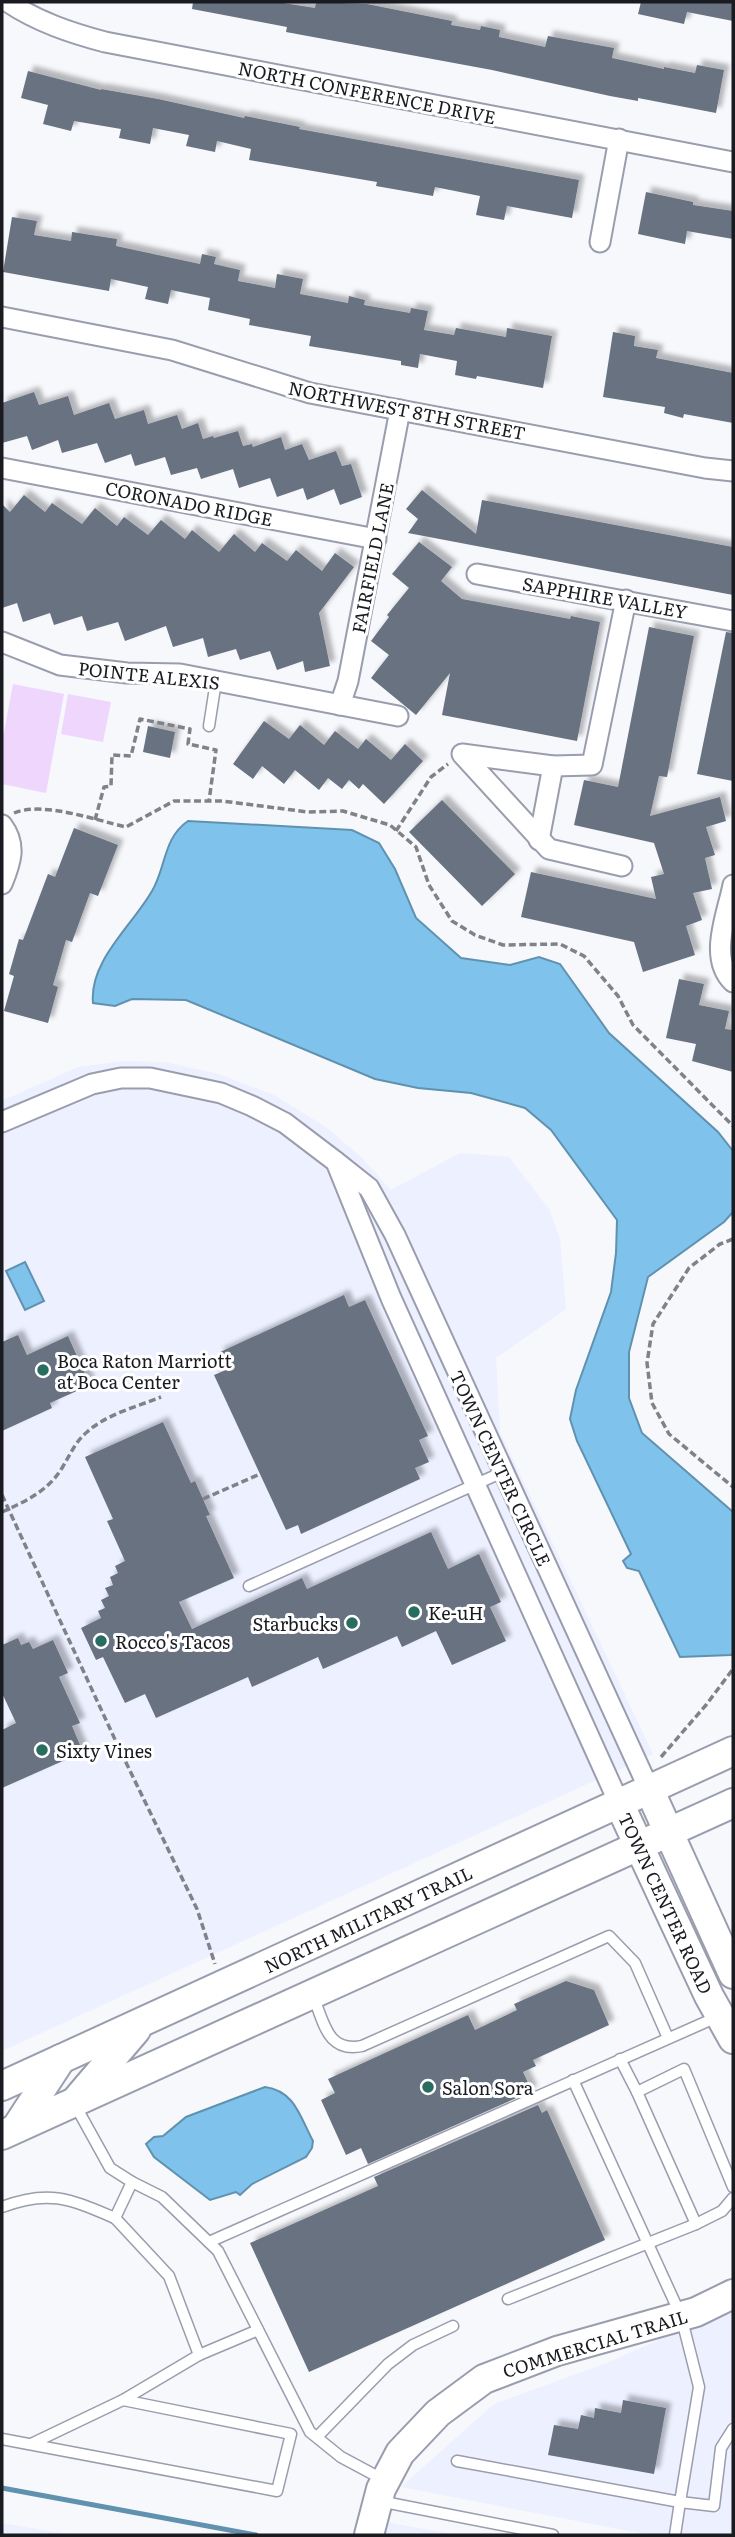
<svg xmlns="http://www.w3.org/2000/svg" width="735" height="2537" font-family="Literata,serif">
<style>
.built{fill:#ecf0ff}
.green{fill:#eed6fc}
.water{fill:#7fc3ec;stroke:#6091af;stroke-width:2}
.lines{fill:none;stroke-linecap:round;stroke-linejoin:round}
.stream{stroke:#6091af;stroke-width:5}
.building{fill:#687280;filter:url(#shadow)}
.lane-casing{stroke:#999dad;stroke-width:13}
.street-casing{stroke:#999dad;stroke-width:23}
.secondary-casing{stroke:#999dad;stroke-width:32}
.path{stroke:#818288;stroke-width:3.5;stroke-dasharray:7 3.5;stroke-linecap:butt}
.lane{stroke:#fff;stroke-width:10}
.street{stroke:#fff;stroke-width:19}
.secondary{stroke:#fff;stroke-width:28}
.poi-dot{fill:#296d60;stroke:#fff;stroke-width:2.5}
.labels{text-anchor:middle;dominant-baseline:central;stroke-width:6;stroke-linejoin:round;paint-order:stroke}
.street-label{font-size:18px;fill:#191b21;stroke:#fff}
.poi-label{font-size:18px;fill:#191b21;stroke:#fff;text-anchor:start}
</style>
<defs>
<filter id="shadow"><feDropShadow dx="5.5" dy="-5.5" stdDeviation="2" flood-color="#0004"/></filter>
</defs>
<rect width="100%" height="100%" fill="#f7f8fc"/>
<!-- built -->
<g class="built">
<path d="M124,1061L164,1062L219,1074L274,1095L326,1127L362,1158L391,1190L460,1153L509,1157L549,1209L560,1238L566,1309L496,1358L500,1432L653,1754L2,2051V1101L78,1067Z"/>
<path d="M733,2307V2535H650L401,2487L494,2404L609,2362Z"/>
<path d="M385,2522L458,2535H381Z"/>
<path d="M2,2523L72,2535H2Z"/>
</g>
<!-- green -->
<g class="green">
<path d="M13,684L64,694L46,793L2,784V743Z"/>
<path d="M68,694L111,702L103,742L61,734Z"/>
</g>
<!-- water -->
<g class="water">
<path d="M188,821L352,830L379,843L395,869L416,918L461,958L510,965L539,957L560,964L609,1033L718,1132L733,1151V1212L724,1222L648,1277L629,1352V1398L642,1433L733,1512V1653L731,1655L680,1657L639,1571L627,1568L623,1561L631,1554L577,1441L570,1419L576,1390L611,1292L616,1253L617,1220L551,1130L525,1108L471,1093L418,1088L375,1079L186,1000L132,999L115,1006L93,1003C89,961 132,926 152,891C166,868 163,838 188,821Z"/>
<path d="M25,1262L44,1301L25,1310L6,1271Z"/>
<path d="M265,2087C295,2091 300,2117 313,2141L312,2148L306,2157L252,2184L240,2195L236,2192L210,2200L154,2157L146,2144L154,2137L163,2136L186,2117Z"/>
</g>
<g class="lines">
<!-- stream -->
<path class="stream" d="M2,2488L256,2535"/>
</g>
<!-- building -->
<g class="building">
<path d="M193,2H277L315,8L316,2L367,4L452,21L451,25L480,30L481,26L500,30L499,37L545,47L548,36L614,48L612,58L664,69V67L695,73L697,65L724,70L716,113L638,98V101L610,96L492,70L286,32L287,27L192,9Z"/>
<path d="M641,2H733V21L687,12L684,24L638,14Z"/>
<path d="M28,71L101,90V89L158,99L244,118L245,116L300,127L299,129L579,180L572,218L507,206L504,220L476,215L480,196L435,187L433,196L376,186L377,182L249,160L251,149L217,141L215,152L186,146L189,135L153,128L150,144L119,138L121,129L74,121L71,131L43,124L48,105L21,98Z"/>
<path d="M646,192L693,202V205L733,211V239L687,231L685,244L638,234Z"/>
<path d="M12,217L37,221L34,235L71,241L72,232L117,239L116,246L200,264L202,254L216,257L214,264L240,270L238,281L275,288L277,274L303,279L300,294L348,303L349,296L365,300L364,305L410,313L411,308L428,311L424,330L454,335L456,328L506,337L507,328L552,336L543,388L477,376L476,379L455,375L457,361L420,354L418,368L401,365V361L309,346L311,336L249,325L250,319L208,310L210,298L171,290L168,304L145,299L148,287L111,279L109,291L3,272Z"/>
<path d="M613,332L635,336L634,346L658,350L656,358L733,373V423L684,414L683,418L664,413L665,407L603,397Z"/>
<path d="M34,392L39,405L68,396L74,415L109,403L115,419L144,410L148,424L177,415L182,429L198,423L203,439L213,436L214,438L238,431L243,446L252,444L253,447L281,437L285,450L302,444L309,460L336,451L342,466L351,464L362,497L340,505L334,489L307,500L303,488L277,497L270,478L239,488L233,469L201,479L197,468L171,475L165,457L135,466L131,454L105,463L97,443L62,453L58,440L32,450L27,436L2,443V403Z"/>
<path d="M422,490L476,534L482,500L733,547V595L408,533L418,519L406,509Z"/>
<path d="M24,495L45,512L52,503L82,524L95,508L117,526L124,517L148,535L161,520L185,539L192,530L219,552L234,534L255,552L262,543L287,561L296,550L322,571L335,553L354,567L319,613L330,666L305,672L303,661L277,670L270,651L240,660L236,649L208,657L203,638L173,647L166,626L125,641L118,622L87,631L82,616L54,625L50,613L23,622L17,603L2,608V504L10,512Z"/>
<path d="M419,542L452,567L441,581L462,599L570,619L571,616L600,622L577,741L442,715L450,673L416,715L371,678L389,655L371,641L389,617L387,615L409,588L392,574Z"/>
<path d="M649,627L694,636L667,777L659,776L650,816L720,797L726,821L706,827L715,855L705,858L712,889L693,893L702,920L686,926L695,955L643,972L634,942L521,917L531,872L656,899L651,877L664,874L654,843L574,825L584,780L618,787Z"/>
<path d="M726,632L733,633V781L697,774Z"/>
<path d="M264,721L289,739L300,725L324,745L335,731L358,749L366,739L391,760L405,744L423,761L384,804L363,784L359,789L349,780L342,789L328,778L319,790L295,770L284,784L262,766L253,779L233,764Z"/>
<path d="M148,726L175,732L170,758L143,752Z"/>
<path d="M442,800L515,874L482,906L409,832Z"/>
<path d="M74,828L118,845L98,896L90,893L72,942L66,940L53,985L58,987L48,1023L4,1011L14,976L9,974L19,939L23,940L48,874L55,877Z"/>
<path d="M679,979L704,984L699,1005L729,1011L725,1029L733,1030V1072L692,1061L696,1044L666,1038Z"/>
<path d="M344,1295L349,1307L365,1300L428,1436L419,1440L429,1462L415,1468L420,1479L301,1534L298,1525L286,1530L214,1375L226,1370L218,1353Z"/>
<path d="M18,1335L27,1355L68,1336L90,1385L50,1403L52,1408L2,1431V1342Z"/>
<path d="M163,1422L191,1483L195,1481L210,1515L206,1516L234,1578L179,1602L192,1629L302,1578L307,1589L431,1532L448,1569L479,1554L501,1602L490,1607L506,1641L452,1665L436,1631L402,1647L397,1636L323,1669L318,1657L252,1687L248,1677L156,1718L145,1694L125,1703L103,1657L96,1660L81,1628L101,1618L98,1611L105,1608L101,1600L109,1596L105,1588L113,1585L110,1577L118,1573L115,1566L125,1561L107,1521L113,1519L85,1457Z"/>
<path d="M18,1638L21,1645L29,1642L33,1649L53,1640L68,1673L59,1677L80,1723L72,1726L83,1752L2,1788V1730L16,1723L2,1693V1645Z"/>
<path d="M566,1981L594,1990L609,2025L533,2060L536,2066L523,2072L532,2091L368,2164L361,2148L346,2155L321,2100L335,2093L328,2079L468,2015L475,2030L517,2010L514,2004Z"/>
<path d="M538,2105L542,2113L547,2110L605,2240L309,2372L250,2243L378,2186L374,2177Z"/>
<path d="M623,2400L666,2408L654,2474L548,2455L554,2425L578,2429L581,2415L594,2418L595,2408L621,2413Z"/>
</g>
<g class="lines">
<!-- lane casing -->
<g class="lane-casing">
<g id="lane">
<path d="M209,726L216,681"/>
<path d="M249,1586L503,1472"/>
<path d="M313,1996C324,2022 327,2053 362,2046L609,1936L635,1963L668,2038"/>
<path d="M620,2059L637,2092"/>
<path d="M74,2103L110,2168L132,2182L162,2197L218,2251L310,2432L341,2457L384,2480"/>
<path d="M132,2182L115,2218L169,2276L199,2355"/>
<path d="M2,2207C49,2189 70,2199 115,2218"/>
<path d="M696,2224L637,2092L684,2069L733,2187"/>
<path d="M209,2242L717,2017"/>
<path d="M508,2299L696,2224L722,2211L733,2198"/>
<path d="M123,2400L199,2355L258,2330"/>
<path d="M317,2437L388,2364L413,2345L453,2326"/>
<path d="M2,2439L277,2491L291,2434L123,2400L31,2444"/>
<path d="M457,2461L680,2502L699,2387L681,2316L573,2080"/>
<path d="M379,2501L553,2535"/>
<path d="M675,2535L680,2502L714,2506L721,2448L733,2429"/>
</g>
</g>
<!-- street casing -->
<g class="street-casing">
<g id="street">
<path d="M8,2C38,22 71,33 105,42L733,162"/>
<path d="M600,242L619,139"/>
<path d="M2,317L172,350L310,393L705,468L733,471"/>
<path d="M2,468L376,539"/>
<path d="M477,574L733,621"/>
<path d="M2,642L60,665L127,673L180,674L398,716"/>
<path d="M340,705L348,681L400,410"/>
<path d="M2,825C17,845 11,862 2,884"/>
<path d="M539,840L553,766"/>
<path d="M622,866L549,849L462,754L553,766L592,765L626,600"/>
<path d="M733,885C727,915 708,958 733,982"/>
<path d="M2,1122L92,1084L121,1078H150L221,1093L252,1106L285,1123L335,1161L369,1188L395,1235L649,1789"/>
<path d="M336,1162L391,1298L619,1803"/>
</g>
</g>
<!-- secondary casing -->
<g class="secondary-casing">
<g id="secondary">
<path d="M649,1789L733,1974"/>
<path d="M619,1803L709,1996L733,2039"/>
<path d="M2,2086L733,1751"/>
<path d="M78,2098L136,2030"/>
<path d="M16,2128L61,2059"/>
<path d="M2,2135L733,1803"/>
<path d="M369,2535L381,2489L400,2453L438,2413L484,2379L557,2351L696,2312L733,2294"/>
</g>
</g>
<!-- path -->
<g class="path">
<path d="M14,813C42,801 96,820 126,827L174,801H222L308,812L343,811L390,825L416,847L429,885L452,921L475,935L503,945L560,944L584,956L618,996L633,1025L733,1126"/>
<path d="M95,820L104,787L111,786L112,755L131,756L140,719L190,729L188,744L216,750L209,801"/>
<path d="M396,831L431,777L448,764"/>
<path d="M733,1239L720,1244L689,1268L653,1324L647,1363L652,1403L669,1434L733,1487"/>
<path d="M2,1495L118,1746L197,1909L215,1964"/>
<path d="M203,1499L260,1474"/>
<path d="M2,1512C26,1501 48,1491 62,1468C70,1455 75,1442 87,1432C107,1414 136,1407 161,1397"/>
<path d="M661,1757L706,1705L733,1669"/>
</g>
<!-- lane -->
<use href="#lane" class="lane"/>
<!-- street -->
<use href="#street" class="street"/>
<!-- secondary -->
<use href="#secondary" class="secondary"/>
</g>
<!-- markers -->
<g class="poi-dot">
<circle cx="43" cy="1370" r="7"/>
<circle cx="414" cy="1612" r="7"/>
<circle cx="352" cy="1623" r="7"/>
<circle cx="101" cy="1641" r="7"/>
<circle cx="42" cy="1750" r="7"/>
<circle cx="428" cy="2087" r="7"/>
</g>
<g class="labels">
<!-- street labels -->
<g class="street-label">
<text transform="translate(367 92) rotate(11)">NORTH CONFERENCE DRIVE</text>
<text transform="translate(407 410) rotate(11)">NORTHWEST 8TH STREET</text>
<text transform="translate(189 503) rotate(11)">CORONADO RIDGE</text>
<text transform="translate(372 558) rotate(-79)">FAIRFIELD LANE</text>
<text transform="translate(605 597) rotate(10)">SAPPHIRE VALLEY</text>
<text transform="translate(149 675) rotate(6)">POINTE ALEXIS</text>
<text transform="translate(501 1468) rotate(65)">TOWN CENTER CIRCLE</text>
<text transform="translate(666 1903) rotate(65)">TOWN CENTER ROAD</text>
<text transform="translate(368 1919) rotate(-25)">NORTH MILITARY TRAIL</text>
<text transform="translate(595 2343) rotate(-17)">COMMERCIAL TRAIL</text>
</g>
<!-- poi labels -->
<g class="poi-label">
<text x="57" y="1360">Boca Raton Marriott<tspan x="57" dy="21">at Boca Center</tspan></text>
<text x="428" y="1612">Ke-uH</text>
<text x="338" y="1623" text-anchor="end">Starbucks</text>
<text x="115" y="1641">Rocco's Tacos</text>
<text x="56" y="1750">Sixty Vines</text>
<text x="442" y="2087">Salon Sora</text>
</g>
</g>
<!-- border -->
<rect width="735" height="2537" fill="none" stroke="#191b21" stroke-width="7"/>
</svg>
